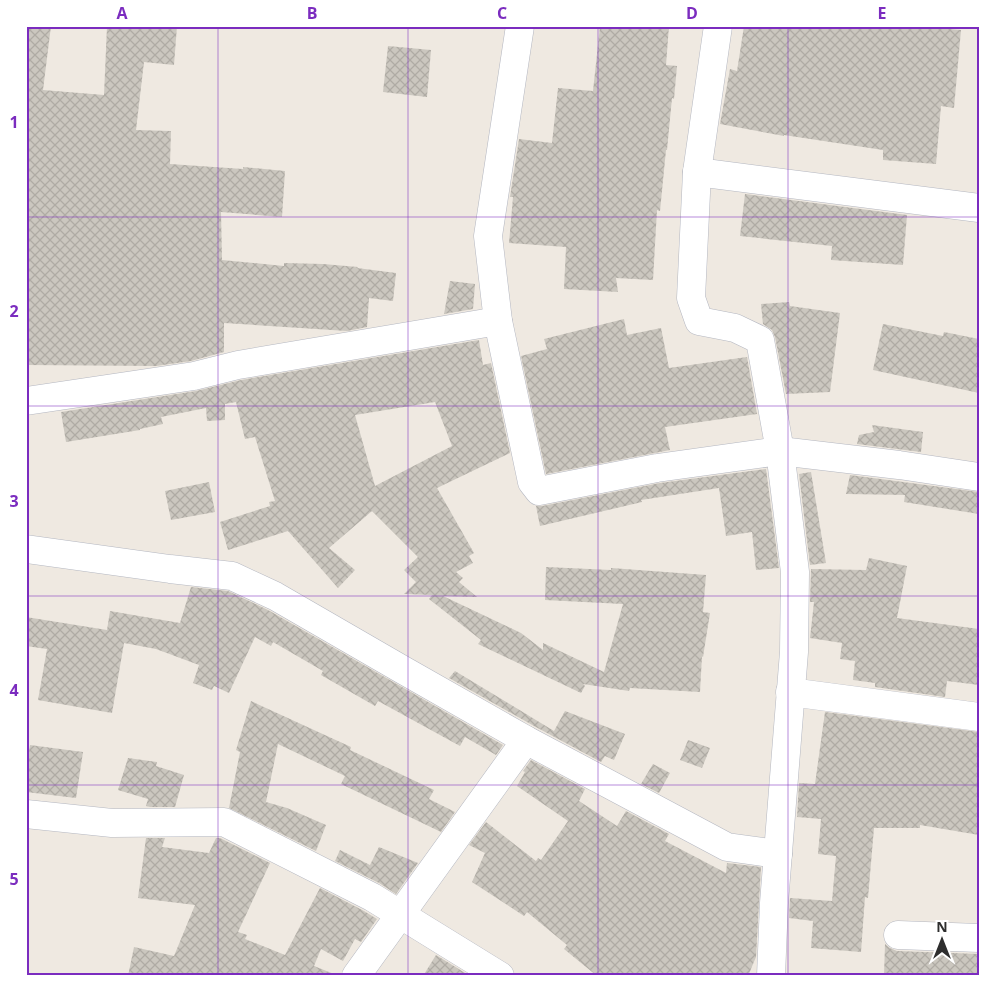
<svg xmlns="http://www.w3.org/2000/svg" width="1005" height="1002" viewBox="0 0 1005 1002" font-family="'Open Sans',sans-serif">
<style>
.building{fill:url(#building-cross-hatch);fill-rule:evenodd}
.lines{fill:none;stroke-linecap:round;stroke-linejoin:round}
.minor-casing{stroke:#b4b7c1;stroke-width:29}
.minor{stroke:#fff;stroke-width:28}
.grid{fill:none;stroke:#7b2cbf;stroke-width:1;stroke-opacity:0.55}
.neatline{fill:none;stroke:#7b2cbf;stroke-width:2}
.grid-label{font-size:16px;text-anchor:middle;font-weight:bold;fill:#7b2cbf}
</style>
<defs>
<pattern id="building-cross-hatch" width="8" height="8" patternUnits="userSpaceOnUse" patternTransform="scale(1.25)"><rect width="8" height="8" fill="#cbc7bf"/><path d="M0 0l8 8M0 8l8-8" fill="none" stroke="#afaba4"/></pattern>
</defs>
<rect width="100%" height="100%" fill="#efe9e1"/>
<!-- building -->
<g class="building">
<path d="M26,26H51L43,90L104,95L107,26H177L174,65L144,62L136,130L171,131L170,164L243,169V167L285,171L282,217L221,212L222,260L284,266V263L323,264L358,267L357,268L396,273L393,301L369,298L367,327L347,331L224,323V352L191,361L156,366L26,365Z"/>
<path d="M600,26H669L666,65L677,66L674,99L672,98L667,150H666L660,211L657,210L653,280L616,278L618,292L564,289L566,247L509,243L513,197H510L519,139L552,143L558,88L593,91Z"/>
<path d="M744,26H915L961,30L954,108L941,106L936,164L883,160V150L784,135V136L720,124L730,69L737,71Z"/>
<path d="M388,46L431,50L427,97L383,92Z"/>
<path d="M745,194L907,215L903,265L831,260L832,246L740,236Z"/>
<path d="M450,281L475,284L473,309L444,314Z"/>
<path d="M789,302L790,306L840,313L830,392L786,394L775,337L772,330L763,324L761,304Z"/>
<path d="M624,319L627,335L661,328L669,368L747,357L757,414L665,427L670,450L546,474L521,356L547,349L544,339Z"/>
<path d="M883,324L943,336L944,332L979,339V393L873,370Z"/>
<path d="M479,340L483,365L491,363L510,453L437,488L474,553L469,556L473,563L456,572L463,578L459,582L477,597L443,596L521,633L543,650V643L604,672L623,604L545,600L546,567L611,570V568L706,575L703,612L710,613L703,657L702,656L700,692L630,688L629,691L583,684L585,686L581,693L478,644L481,640L429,599L432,595L404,594L416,582L404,570L418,557L372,511L329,548L355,570L338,588L288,531L228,550L220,522L270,506L269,502L275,501L255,437L245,439L236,402L225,404V420L207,421L206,408L161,417L163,424L140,429V430L66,442L61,412L196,391L241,380ZM435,402L452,446L375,486L355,415Z"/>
<path d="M872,425L923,432L921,452L857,444L859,435L874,432Z"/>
<path d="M766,469L779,568L756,570L752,532L726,536L719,488L641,500L642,502L540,526L536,506H542L660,483Z"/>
<path d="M811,472L826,563L810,565L799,474Z"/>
<path d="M850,475L979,492V514L904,502L905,495L846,494Z"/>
<path d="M209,482L215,512L171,520L165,491Z"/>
<path d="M869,558L907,566L897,618L979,629V685L947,681L945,697L875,687V683L853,680L855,661L840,659L842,643L810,638L814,602H810L811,569L866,570Z"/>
<path d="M191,587L228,591L268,610L503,745L496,755L465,737L460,746L378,701L375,706L321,675L323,671L273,642L271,646L255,637L229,693L214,686L212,690L193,683L199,665L156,649L124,643L112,713L38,700L47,649L26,646V617L107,630L110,611L180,623Z"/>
<path d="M455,671L554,731L565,711L625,734L614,760L605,756L601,762L534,726L449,678Z"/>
<path d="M251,701L351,747L350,750L434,790L429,799L455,812L441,832L341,784L345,776L278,744L266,802L287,808L326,825L316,851L229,808L240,752L236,750Z"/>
<path d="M825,712L979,732V835L920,825V828H874L868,898L865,897L861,952L811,948L813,921L789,918L790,898L832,901L836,856L818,854L821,819L797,817L799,783L815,784Z"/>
<path d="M688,740L710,748L702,768L680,760Z"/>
<path d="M30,745L83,752L76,798L26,792V771Z"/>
<path d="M128,758L157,762L156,766L184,775L175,807H150L146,806L148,799L118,790Z"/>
<path d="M531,760L585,789L579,801L617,826L626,811L669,834L665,841L726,873L727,863L761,867L756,957L748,976H597L564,949L567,945L527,912L524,916L472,882L485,853L469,845L486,822L536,861L538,858L541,860L568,821L517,786L525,772L523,771Z"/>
<path d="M653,764L670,773L659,793L641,784Z"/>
<path d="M146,838H165L162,847L209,853L216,838H220L270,863L238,932L247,935L245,939L285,955L320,888L364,911L377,919L361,942L355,939L343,961L321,949L314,966L334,974V976H128L134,947L174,956L195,905L138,898Z"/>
<path d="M379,847L418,863L396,894L379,883L335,861L340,850L370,865Z"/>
<path d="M885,944L890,948L897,951L979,954V976H884Z"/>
<path d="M436,955L470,976H423Z"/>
</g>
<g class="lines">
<defs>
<g id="minor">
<path d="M520,26L488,236L498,321L532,482L539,491L657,468L780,451L899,465L979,477"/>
<path d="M718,26L697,172L691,298L699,321L735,328L760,340L780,451L795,572L794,652L774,903L771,976"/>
<path d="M697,172L979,208"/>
<path d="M26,401L194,376L238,365L498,321"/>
<path d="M26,549L170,569L232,576L275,596L403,670L526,740L727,847L778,854"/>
<path d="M790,692L979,717"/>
<path d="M26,814L112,823L224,822L372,897L500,976"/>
<path d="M898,935L979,938"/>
<path d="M356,976L526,740"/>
</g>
</defs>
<!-- minor casing -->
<use href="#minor" class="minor-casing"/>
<!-- minor -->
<use href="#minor" class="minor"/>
</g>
<!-- grid -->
<path class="grid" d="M218,26V976M408,26V976M598,26V976M788,26V976M26,217H979M26,406H979M26,596H979M26,785H979"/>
<!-- border -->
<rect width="1005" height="1002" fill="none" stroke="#ffffff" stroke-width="55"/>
<!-- north arrow -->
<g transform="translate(942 940)" stroke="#ffffff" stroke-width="4" paint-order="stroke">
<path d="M0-4L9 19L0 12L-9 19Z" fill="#2e2e2e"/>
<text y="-8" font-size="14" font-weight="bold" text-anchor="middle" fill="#2e2e2e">N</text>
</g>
<rect x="28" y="28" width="950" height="946" class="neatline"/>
<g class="grid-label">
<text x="122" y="19">A</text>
<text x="312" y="19">B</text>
<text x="502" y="19">C</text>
<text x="692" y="19">D</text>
<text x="882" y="19">E</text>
<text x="14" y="128">1</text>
<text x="14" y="317">2</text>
<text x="14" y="507">3</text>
<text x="14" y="696">4</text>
<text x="14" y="885">5</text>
</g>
</svg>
